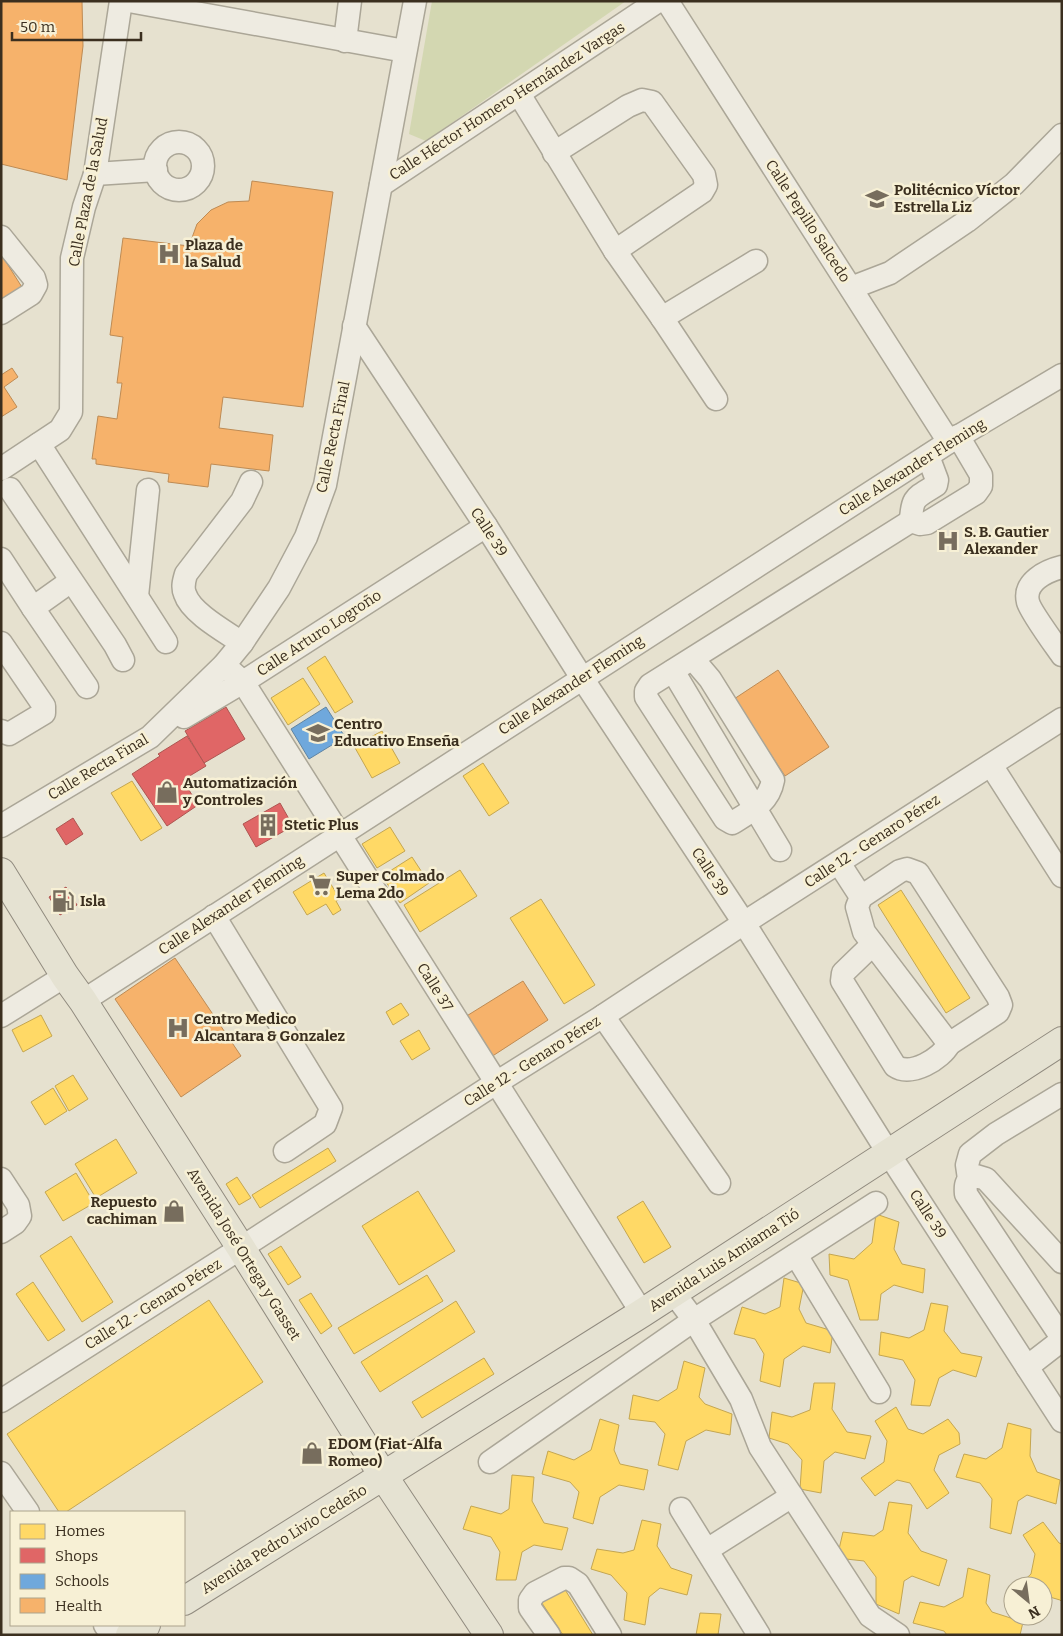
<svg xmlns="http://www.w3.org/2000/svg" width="1063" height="1636" viewBox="0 0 1063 1636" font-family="Bitter,serif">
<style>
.green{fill:#d3d7b1}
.homes{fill:#ffd966;stroke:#c4a651}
.shops{fill:#e06666;stroke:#ae5651}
.schools{fill:#6fa8dc;stroke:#5f84a3}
.health{fill:#f6b26b;stroke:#be8b54}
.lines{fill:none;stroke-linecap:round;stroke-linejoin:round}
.minor-casing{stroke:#aba697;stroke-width:25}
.major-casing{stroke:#918b7f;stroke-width:30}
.minor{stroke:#eeebe1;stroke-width:22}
.major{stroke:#e5e2d2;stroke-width:28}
.labels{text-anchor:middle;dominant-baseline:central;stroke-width:5;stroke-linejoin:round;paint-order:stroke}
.street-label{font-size:15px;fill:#3b2f1f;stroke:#f7f0d5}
.poi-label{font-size:15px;font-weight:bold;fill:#3b2f1f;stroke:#f7f0d5;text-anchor:start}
</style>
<rect width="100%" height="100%" fill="#e6e1cf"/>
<!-- green -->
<path class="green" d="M432,1H626L426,141L409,134Z"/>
<!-- homes -->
<g class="homes">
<path d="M325,656L353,702L335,713L307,668Z"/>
<path d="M303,678L320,704L288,725L271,698Z"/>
<path d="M382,731L400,763L372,778L354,746Z"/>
<path d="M483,763L509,803L489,816L463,776Z"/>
<path d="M132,781L162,828L141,841L111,793Z"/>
<path d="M390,827L405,851L377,868L362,844Z"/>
<path d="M412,857L429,883L400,903L382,876Z"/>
<path d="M460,870L477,896L420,932L404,905Z"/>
<path d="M324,873L340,899L336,901L341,910L333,915L326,904L307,915L293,892Z"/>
<path d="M901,890L970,998L946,1013L878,905Z"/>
<path d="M541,899L595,985L564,1004L510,918Z"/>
<path d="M401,1003L409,1015L393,1025L386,1012Z"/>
<path d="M41,1015L52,1036L23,1052L12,1030Z"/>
<path d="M419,1030L430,1049L412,1060L400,1041Z"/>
<path d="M73,1075L88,1099L69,1111L55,1086Z"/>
<path d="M53,1088L67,1111L45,1125L31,1102Z"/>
<path d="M116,1139L137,1173L96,1198L75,1164Z"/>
<path d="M328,1148L336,1161L260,1208L252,1195Z"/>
<path d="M76,1173L94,1203L63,1221L45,1192Z"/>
<path d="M237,1177L251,1198L239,1205L226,1184Z"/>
<path d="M418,1191L455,1251L399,1285L362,1226Z"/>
<path d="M643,1201L671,1247L644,1263L617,1217Z"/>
<path d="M876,1214L899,1222L894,1249L902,1264L925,1269L923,1293L894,1285L881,1294L878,1320H860L848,1280L830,1275L829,1254L854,1259L872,1243Z"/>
<path d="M71,1236L113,1302L82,1322L40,1256Z"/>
<path d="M281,1246L301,1277L288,1285L268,1254Z"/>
<path d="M427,1275L443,1301L354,1354L338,1328Z"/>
<path d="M784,1278L804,1284L799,1309L806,1323L833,1331L830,1353L803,1346L784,1359L780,1387L760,1381L764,1354L755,1339L734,1334L742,1307L765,1314L780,1307Z"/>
<path d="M33,1282L65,1330L48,1341L16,1294Z"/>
<path d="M311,1293L332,1326L321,1334L299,1300Z"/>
<path d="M209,1300L263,1382L66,1512H59L7,1434Z"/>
<path d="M456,1301L475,1332L380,1392L361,1362Z"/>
<path d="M931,1303L948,1306L944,1331L961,1353L982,1357L976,1377L953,1370L939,1378L930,1406L911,1405L915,1380L903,1360L879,1355L881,1332L909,1338L924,1330Z"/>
<path d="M484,1358L494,1374L422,1418L412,1402Z"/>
<path d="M684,1361L705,1368L699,1397L705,1404L732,1414L730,1435L706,1430L686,1441L678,1470L658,1465L665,1434L655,1422L629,1419L633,1395L658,1401L677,1389Z"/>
<path d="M814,1383H835L832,1409L847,1432L871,1436L865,1459L835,1452L824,1461L821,1493L800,1489L802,1460L788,1444L769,1438L772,1412L792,1417L810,1410Z"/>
<path d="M896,1407L908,1429L923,1434L948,1419L959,1433L960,1444L939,1455L934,1470L949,1493L927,1509L910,1483L897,1480L875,1496L861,1478L884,1462L887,1441L875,1421Z"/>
<path d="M600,1419L619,1425L614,1450L620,1464L648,1470L644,1490L619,1485L600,1497L593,1524L573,1518L579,1492L570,1482L542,1474L548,1451L574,1460L591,1450Z"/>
<path d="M1008,1423L1031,1429L1030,1456L1037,1472L1060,1480L1056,1504L1027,1495L1018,1501L1011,1534L990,1528L992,1499L980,1483L956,1477L964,1454L986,1459L1002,1448Z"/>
<path d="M512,1475L534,1477L532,1501L544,1523L568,1528L562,1550L534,1545L522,1552L516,1580H496L500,1552L491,1537L463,1529L471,1506L501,1514L509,1509Z"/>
<path d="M889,1502L912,1505L908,1533L921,1551L947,1560L939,1586L912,1576L904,1581L899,1614L876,1604V1577L864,1561L837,1558L843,1532L874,1536L883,1530Z"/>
<path d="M642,1520L661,1524L657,1546L671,1568L692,1575L687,1595L660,1588L649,1597L645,1625L624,1620L627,1593L611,1575L591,1569L597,1549L623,1553L634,1550Z"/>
<path d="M1043,1522L1059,1543L1062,1544V1602L1060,1600L1043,1595V1586H1018L1031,1574L1035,1554L1023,1535Z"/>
<path d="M968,1568L990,1575L986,1603L992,1612L1023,1622L1020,1635H947L944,1631L913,1623L920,1602L944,1607L963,1597Z"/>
<path d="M564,1588L593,1635H563L540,1600Z"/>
<path d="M700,1613L721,1614L718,1635H696Z"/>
</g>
<!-- shops -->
<g class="shops">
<path d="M226,707L245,739L204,763L185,731Z"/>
<path d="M187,736L206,766L183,780L198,805L167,826L132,774L160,756L158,754Z"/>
<path d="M280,803L293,826L256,847L243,824Z"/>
<path d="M73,818L83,834L66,845L56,829Z"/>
<path d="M66,887L77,905L60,915L49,897Z"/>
</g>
<!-- schools -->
<path class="schools" d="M326,707L345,737L309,759L291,729Z"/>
<!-- health -->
<g class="health">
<path d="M1,1H82L83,46L67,180L1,164Z"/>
<path d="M252,181L333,192L303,407L223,397L219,428L273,435L269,471L211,464L208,487L168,482L169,474L96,464V459H92L98,416L117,419L122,383H117L123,337L110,335L123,238L189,246L197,224L211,210L228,202L249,201Z"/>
<path d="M1,254L25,292L1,307Z"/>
<path d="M12,368L18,377L4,387L17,407L1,417V375Z"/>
<path d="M778,670L829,747L785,776L734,699Z"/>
<path d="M175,958L241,1056L181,1097L115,999Z"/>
<path d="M523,981L548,1020L491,1057L465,1017Z"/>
</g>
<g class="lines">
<defs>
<g id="minor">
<path d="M129,1L405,51"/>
<path d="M667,1L949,442"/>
<path d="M345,41L350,1"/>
<path d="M519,94L615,251L662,318L716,399"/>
<circle cx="179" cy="166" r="24"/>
<path d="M554,153L628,106L642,100L652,102L704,175L706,185L702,192L615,251"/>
<path d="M95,174L156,170"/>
<path d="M381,185L658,1"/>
<path d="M1,237L34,278L36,285L31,294L1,313"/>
<path d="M851,288L890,273L967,221L1014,184L1062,135"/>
<path d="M662,318L756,261"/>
<path d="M354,326L486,526L582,678L744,923L889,1154L1062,1421"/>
<path d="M39,444L166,642"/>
<path d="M1,469L60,430L71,412L72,258L84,207L95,174L121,1"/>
<path d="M10,489L115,645L123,660"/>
<path d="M911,521C912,496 916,498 936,485L937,480L928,456"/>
<path d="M1,559L33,608L71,581"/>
<path d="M1062,567C1046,571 1023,582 1028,602C1030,611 1055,645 1062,655"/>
<path d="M137,596L148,490"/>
<path d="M33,608L87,687"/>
<path d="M1,643L44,706V713L9,734L1,731"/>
<path d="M242,643C226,632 191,613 185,594C182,587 184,581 186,574L242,501L251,482"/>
<path d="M693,659L710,679L773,780C769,803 750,812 732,823L725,819L646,697V691L650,685L911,521L920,524L927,523L976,493L981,486V475L958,436"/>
<path d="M224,665L243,682L642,1313"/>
<path d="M673,671L780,850"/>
<path d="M184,717L243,682L486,526"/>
<path d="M991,765L1062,876"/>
<path d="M1,826L150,737L224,665L242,643L279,588L306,537L325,485L415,1"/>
<path d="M839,863L861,897L857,907L864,932L949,1044L998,1012L1001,1005L998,997L918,873L907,869L900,871L861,897"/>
<path d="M214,916L331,1108L325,1124L285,1151"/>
<path d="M873,944L843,973L842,981L895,1066C911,1077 941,1059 949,1044"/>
<path d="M83,1001L949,442L1062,375"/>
<path d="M1,1016L65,976"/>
<path d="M603,1016L719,1183"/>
<path d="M1,1179L18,1205L20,1216L15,1223L1,1232"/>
<path d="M969,1179L967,1165L970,1154L996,1134L1062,1094"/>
<path d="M796,1255L879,1392"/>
<path d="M1062,1262L986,1179L976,1176C966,1180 965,1184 966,1194L1062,1338"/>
<path d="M673,1292L694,1320L741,1399L760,1447L870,1616L898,1635"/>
<path d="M1027,1367L1062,1340"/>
<path d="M1,1401L241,1248L496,1083L603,1016L744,923L1062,719"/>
<path d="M490,1462L694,1320L876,1203"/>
<path d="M1,1473L28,1512"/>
<path d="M681,1509L759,1635"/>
<path d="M707,1550L792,1496"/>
<path d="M105,1625L112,1635"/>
<path d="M549,1635L530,1608V1600L535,1593L564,1578H569L578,1584L610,1635"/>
</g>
<g id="major">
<path d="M1,872L65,976L83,1001L241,1248L384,1477L489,1635"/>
<path d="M184,1601L642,1313L1062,1041"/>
<path d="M130,1635L146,1625"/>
</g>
</defs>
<!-- minor casing -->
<use href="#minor" class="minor-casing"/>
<!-- major casing -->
<use href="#major" class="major-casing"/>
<!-- minor -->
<use href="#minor" class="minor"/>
<!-- major -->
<use href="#major" class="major"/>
</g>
<!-- icons -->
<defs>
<symbol id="school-bare" viewBox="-9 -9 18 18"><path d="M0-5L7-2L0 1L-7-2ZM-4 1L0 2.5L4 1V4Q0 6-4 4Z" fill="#776d5d" stroke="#f7f0d5" stroke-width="2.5" paint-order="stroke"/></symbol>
<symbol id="hospital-bare" viewBox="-9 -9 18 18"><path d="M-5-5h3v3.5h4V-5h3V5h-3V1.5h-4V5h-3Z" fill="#776d5d" stroke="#f7f0d5" stroke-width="2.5" paint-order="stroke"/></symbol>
<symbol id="shop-bare" viewBox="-9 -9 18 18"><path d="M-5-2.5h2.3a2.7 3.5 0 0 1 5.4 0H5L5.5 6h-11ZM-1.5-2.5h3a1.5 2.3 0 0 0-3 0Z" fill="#776d5d" stroke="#f7f0d5" stroke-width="2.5" paint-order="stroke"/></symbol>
<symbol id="building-bare" viewBox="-9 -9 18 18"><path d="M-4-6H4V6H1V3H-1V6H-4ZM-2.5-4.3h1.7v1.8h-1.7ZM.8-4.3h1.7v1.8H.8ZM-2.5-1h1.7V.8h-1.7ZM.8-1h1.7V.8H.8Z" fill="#776d5d" stroke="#f7f0d5" stroke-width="2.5" paint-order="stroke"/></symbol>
<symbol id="supermarket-bare" viewBox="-9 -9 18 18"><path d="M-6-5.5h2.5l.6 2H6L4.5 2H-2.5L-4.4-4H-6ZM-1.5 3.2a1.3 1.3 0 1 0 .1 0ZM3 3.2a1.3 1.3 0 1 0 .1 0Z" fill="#776d5d" stroke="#f7f0d5" stroke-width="2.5" paint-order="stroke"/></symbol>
<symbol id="fuel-bare" viewBox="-9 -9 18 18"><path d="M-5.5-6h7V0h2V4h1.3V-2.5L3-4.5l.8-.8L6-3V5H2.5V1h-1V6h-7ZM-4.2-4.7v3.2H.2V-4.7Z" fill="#776d5d" stroke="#f7f0d5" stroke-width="2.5" paint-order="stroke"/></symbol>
</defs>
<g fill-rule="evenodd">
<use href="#school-bare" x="861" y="183" width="32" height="32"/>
<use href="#hospital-bare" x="153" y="238" width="32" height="32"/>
<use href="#hospital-bare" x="932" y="525" width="32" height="32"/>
<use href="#school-bare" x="302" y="717" width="32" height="32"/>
<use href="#shop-bare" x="151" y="776" width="32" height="32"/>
<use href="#building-bare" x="252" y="809" width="32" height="32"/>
<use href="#supermarket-bare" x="304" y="869" width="32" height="32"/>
<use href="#fuel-bare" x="47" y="885" width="32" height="32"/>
<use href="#hospital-bare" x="162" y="1012" width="32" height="32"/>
<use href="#shop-bare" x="158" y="1195" width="32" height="32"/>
<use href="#shop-bare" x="296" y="1437" width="32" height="32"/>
</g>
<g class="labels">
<!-- street labels -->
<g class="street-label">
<text transform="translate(507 101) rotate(-33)">Calle Héctor Homero Hernández Vargas</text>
<text transform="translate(88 192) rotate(-79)">Calle Plaza de la Salud</text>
<text transform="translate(808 221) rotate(57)">Calle Pepillo Salcedo</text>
<text transform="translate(333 437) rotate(-78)">Calle Recta Final</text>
<text transform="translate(912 467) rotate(-32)">Calle Alexander Fleming</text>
<text transform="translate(489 532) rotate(57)">Calle 39</text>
<text transform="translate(319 633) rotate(-33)">Calle Arturo Logroño</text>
<text transform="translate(571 685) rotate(-33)">Calle Alexander Fleming</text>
<text transform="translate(98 767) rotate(-31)">Calle Recta Final</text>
<text transform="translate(872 841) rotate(-33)">Calle 12 - Genaro Pérez</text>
<text transform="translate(710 872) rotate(57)">Calle 39</text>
<text transform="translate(231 905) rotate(-33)">Calle Alexander Fleming</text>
<text transform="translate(435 987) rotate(58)">Calle 37</text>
<text transform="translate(532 1061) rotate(-32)">Calle 12 - Genaro Pérez</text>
<text transform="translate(928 1214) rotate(57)">Calle 39</text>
<text transform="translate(244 1254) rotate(58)">Avenida José Ortega y Gasset</text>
<text transform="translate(724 1260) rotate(-33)">Avenida Luis Amiama Tió</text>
<text transform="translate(153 1304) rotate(-32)">Calle 12 - Genaro Pérez</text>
<text transform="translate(284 1539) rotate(-32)">Avenida Pedro Livio Cedeño</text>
</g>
<!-- poi labels -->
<g class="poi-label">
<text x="894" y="190">Politécnico Víctor<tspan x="894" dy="17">Estrella Liz</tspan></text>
<text x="185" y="245">Plaza de<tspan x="185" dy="17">la Salud</tspan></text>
<text x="964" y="532">S. B. Gautier<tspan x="964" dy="17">Alexander</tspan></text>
<text x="334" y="724">Centro<tspan x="334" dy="17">Educativo Enseña</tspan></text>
<text x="183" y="783">Automatización<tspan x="183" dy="17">y Controles</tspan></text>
<text x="284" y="825">Stetic Plus</text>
<text x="336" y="876">Super Colmado<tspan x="336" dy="17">Lema 2do</tspan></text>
<text x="80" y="901">Isla</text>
<text x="194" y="1019">Centro Medico<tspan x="194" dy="17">Alcantara &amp; Gonzalez</tspan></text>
<text x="157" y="1202" text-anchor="end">Repuesto<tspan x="157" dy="17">cachiman</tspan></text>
<text x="328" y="1444">EDOM (Fiat-Alfa<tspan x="328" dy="17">Romeo)</tspan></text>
</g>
</g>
<!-- border -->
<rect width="1063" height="1636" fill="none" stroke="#3b2f1f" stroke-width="5"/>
<!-- legend -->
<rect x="10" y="1511" width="175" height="115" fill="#f7f0d5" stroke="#aca38c"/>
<rect x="20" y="1524" width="25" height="15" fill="#ffd966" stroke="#aca38c"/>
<text x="55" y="1536" font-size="15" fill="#3b2f1f">Homes</text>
<rect x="20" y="1548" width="25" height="15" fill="#e06666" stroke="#aca38c"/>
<text x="55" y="1561" font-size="15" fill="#3b2f1f">Shops</text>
<rect x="20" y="1574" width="25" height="15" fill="#6fa8dc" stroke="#aca38c"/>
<text x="55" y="1586" font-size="15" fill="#3b2f1f">Schools</text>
<rect x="20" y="1598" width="25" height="15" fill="#f6b26b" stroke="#aca38c"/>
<text x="55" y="1611" font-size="15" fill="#3b2f1f">Health</text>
<!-- north arrow -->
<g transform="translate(1028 1601) rotate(151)"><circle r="24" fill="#f7f0d5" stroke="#aca38c"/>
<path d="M0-4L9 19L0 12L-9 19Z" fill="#776d5d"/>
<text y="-8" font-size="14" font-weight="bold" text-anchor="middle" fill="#3b2f1f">N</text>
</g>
<!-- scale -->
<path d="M12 32v8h129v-8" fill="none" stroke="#3b2f1f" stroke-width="2.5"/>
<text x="20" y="32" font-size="15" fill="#3b2f1f" stroke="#f7f0d5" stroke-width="4" paint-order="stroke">50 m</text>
</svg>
